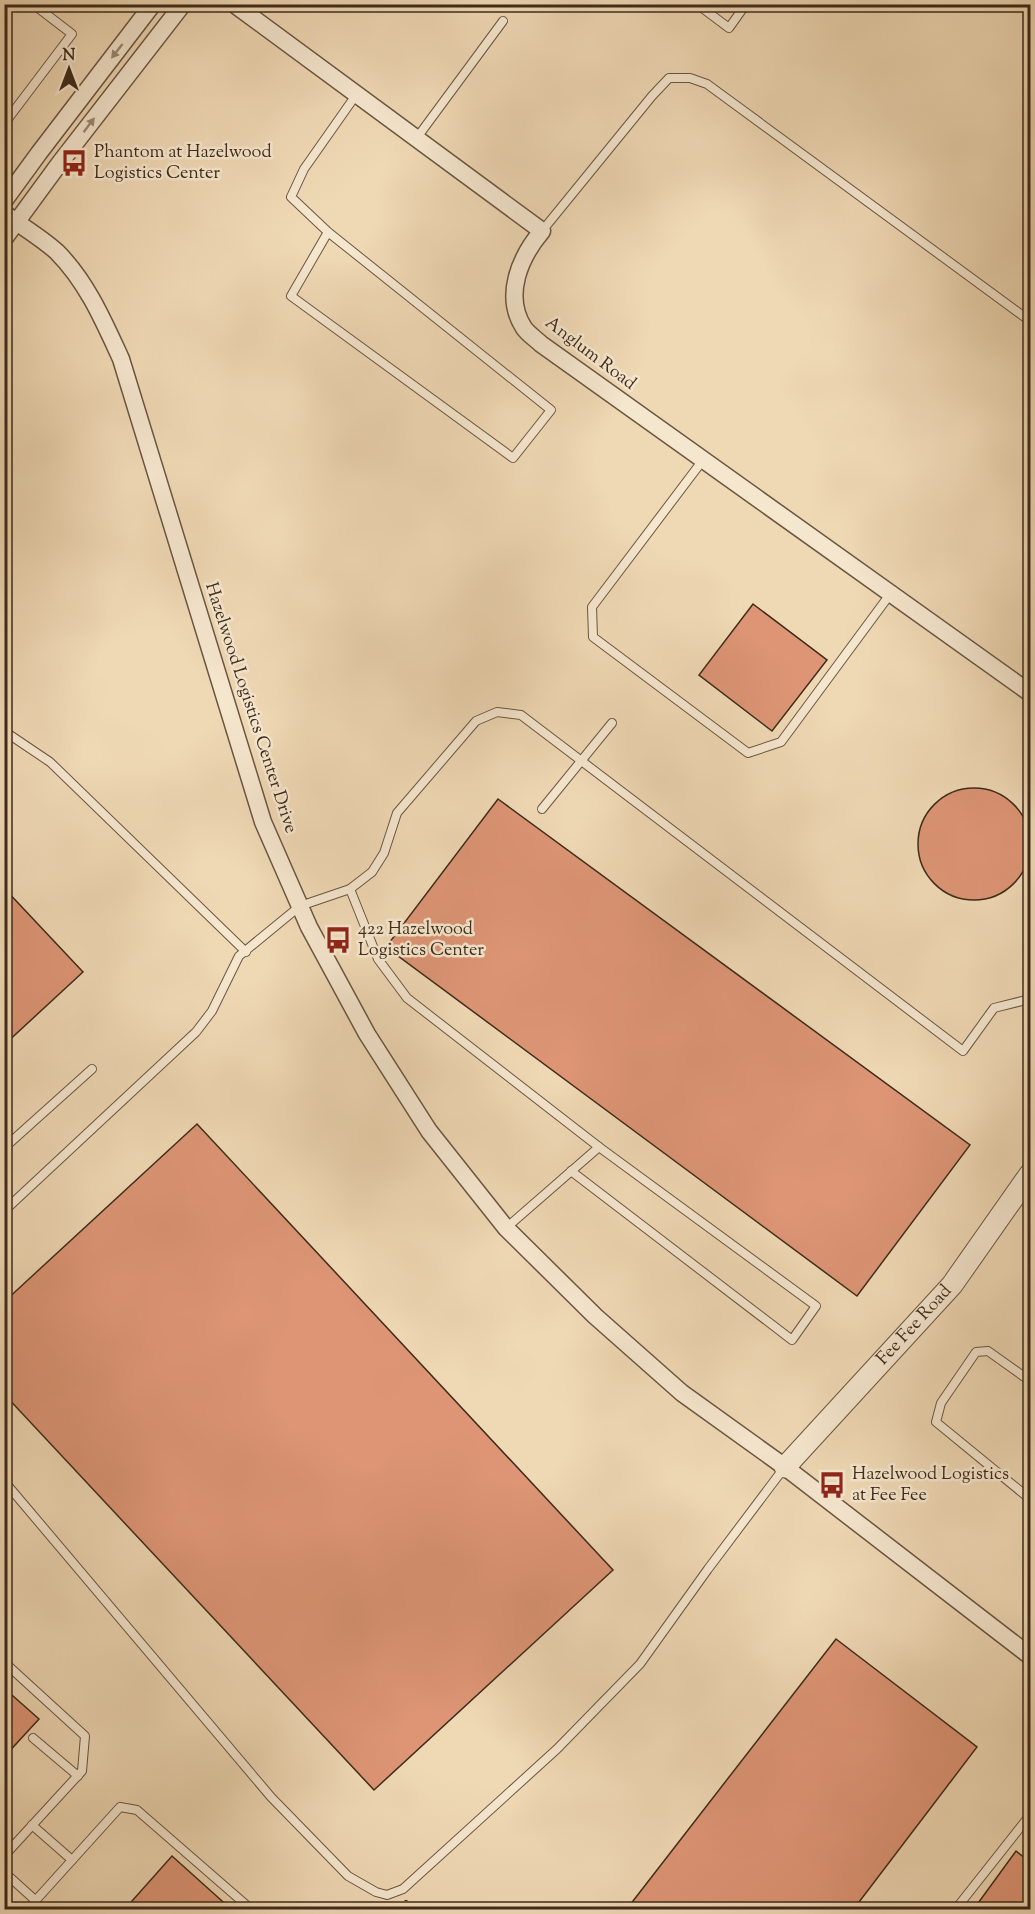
<svg xmlns="http://www.w3.org/2000/svg" width="1035" height="1914" viewBox="0 0 1035 1914" font-family="'Sorts Mill Goudy',serif">
<style>
.building{fill:#dd9575;stroke:#3e2b1a;stroke-width:1.5}
.lines{fill:none;stroke-linecap:round;stroke-linejoin:round}
.service-casing{stroke:#6a5640;stroke-width:10}
.minor-casing{stroke:#6a5640;stroke-width:19}
.tertiary-casing{stroke:#6a5640;stroke-width:23}
.path{stroke:#3e2b1a;stroke-width:3;stroke-dasharray:1.5 3;stroke-linecap:butt}
.service{stroke:#f5e6ce;stroke-width:8}
.minor{stroke:#f5e6ce;stroke-width:16}
.tertiary{stroke:#f5e6ce;stroke-width:21}
.oneway{fill:#9a8874}
.labels{text-anchor:middle;dominant-baseline:central;stroke-width:5;stroke-linejoin:round;paint-order:stroke}
.poi-label{font-size:18px;fill:#3e2b1a;stroke:#f5e6ce;text-anchor:start}
.street-label{font-size:18px;fill:#3e2b1a;stroke:#f5e6ce}
</style>
<rect width="100%" height="100%" fill="#efd8b4"/>
<filter id="stains"><feTurbulence type="fractalNoise" baseFrequency=".00333" numOctaves="4"/><feColorMatrix values="0 0 0 0 .2 0 0 0 0 .09 0 0 0 0 .02 0 0 0 .5 -.17"/></filter>
<radialGradient id="worn" r=".72"><stop offset=".6" stop-color="#630" stop-opacity="0"/><stop offset="1" stop-color="#630" stop-opacity=".3"/></radialGradient>
<!-- building -->
<g class="building">
<path d="M753,604L827,660L772,731L699,675Z"/>
<circle cx="974" cy="844" r="56"/>
<path d="M498,799L970,1145L857,1296L386,947Z"/>
<path d="M4,888L83,972L4,1045Z"/>
<path d="M197,1124L613,1570L374,1790L4,1394V1302Z"/>
<path d="M836,1639L977,1747L853,1910H626Z"/>
<path d="M4,1688L39,1719L4,1757Z"/>
<path d="M1016,1851L1030,1862V1910H973Z"/>
<path d="M172,1856L232,1910H124Z"/>
</g>
<g class="lines">
<defs>
<g id="service">
<path d="M697,4L729,28L746,4"/>
<path d="M4,124L72,34L33,4"/>
<path d="M416,139L503,21"/>
<path d="M542,231L652,96L669,78H690L707,84L1030,321"/>
<path d="M328,232L291,296L513,458L551,410L328,232L291,197L304,169L356,95"/>
<path d="M703,460L592,607L593,637L748,753L781,742L891,593"/>
<path d="M4,731L50,762L246,952"/>
<path d="M542,809L612,723"/>
<path d="M350,889L378,959L407,998L599,1147L506,1228"/>
<path d="M4,1148L92,1069"/>
<path d="M571,1171L792,1340L816,1306L599,1147"/>
<path d="M4,1211L196,1032L212,1011L239,956L300,906L350,889L372,872L384,853L397,813L476,721L497,712L521,715L963,1051L994,1008L1030,999"/>
<path d="M1030,1381L988,1351L976,1352L941,1403L936,1422L1030,1499"/>
<path d="M4,1481L271,1797L348,1876L376,1892L387,1895L403,1889L557,1749L640,1664L708,1569L784,1468"/>
<path d="M4,1662L85,1736L82,1771L4,1856"/>
<path d="M33,1738L78,1776"/>
<path d="M32,1825L72,1860"/>
<path d="M4,1872L35,1900"/>
<path d="M27,1910L120,1807L137,1810L252,1910"/>
<path d="M955,1910L1030,1815"/>
</g>
<g id="minor">
<path d="M234,4L542,231C520,257 503,296 524,328C528,334 536,339 541,344L1030,693"/>
<path d="M4,201L39,153L153,4"/>
<path d="M4,213C21,226 42,238 57,252C87,282 104,322 121,359L263,822L309,927L367,1034L429,1131L506,1228L595,1316L682,1393L785,1467L1030,1656"/>
<path d="M4,239L59,164L183,4"/>
</g>
<g id="tertiary">
<path id="s1" d="M785,1467L952,1285L1030,1174"/>
</g>
</defs>
<!-- service casing -->
<use href="#service" class="service-casing"/>
<!-- minor casing -->
<use href="#minor" class="minor-casing"/>
<!-- tertiary casing -->
<use href="#tertiary" class="tertiary-casing"/>
<!-- path -->
<path class="path" d="M406,1910V1900"/>
<!-- service -->
<use href="#service" class="service"/>
<!-- minor -->
<use href="#minor" class="minor"/>
<!-- tertiary -->
<use href="#tertiary" class="tertiary"/>
</g>
<!-- one-way arrows -->
<defs><path id="oneway-solid" d="M-6-.8H1V-3.2L6.5 0L1 3.2V.8H-6Z" transform="scale(1.5)"/></defs>
<g class="oneway">
<use href="#oneway-solid" transform="translate(117 51) rotate(128)"/>
<use href="#oneway-solid" transform="translate(89 125) rotate(-53)"/>
</g>
<!-- icons -->
<defs>
<symbol id="bus-bare" viewBox="-9 -9 18 18"><path d="M-5-6H5V4H4V6H2V4H-2V6H-4V4H-5ZM-3.5-4V0h7V-4ZM-3.5 1.2v1.5H-2V1.2ZM2 1.2v1.5H3.5V1.2Z" fill="#8f2418" stroke="#f5e6ce" stroke-width="2.5" paint-order="stroke"/></symbol>
</defs>
<g fill-rule="evenodd">
<use href="#bus-bare" x="55" y="144" width="38" height="38"/>
<use href="#bus-bare" x="319" y="921" width="38" height="38"/>
<use href="#bus-bare" x="813" y="1466" width="38" height="38"/>
</g>
<g class="labels">
<!-- poi labels -->
<g class="poi-label">
<text x="94" y="153">Phantom at Hazelwood<tspan x="94" dy="21">Logistics Center</tspan></text>
<text x="358" y="930">422 Hazelwood<tspan x="358" dy="21">Logistics Center</tspan></text>
<text x="852" y="1475">Hazelwood Logistics<tspan x="852" dy="21">at Fee Fee</tspan></text>
</g>
<!-- street labels -->
<g class="street-label">
<text transform="translate(590 354) rotate(37)">Anglum Road</text>
<text transform="translate(250 708) rotate(72)">Hazelwood Logistics Center Drive</text>
<text stroke="none"><textPath href="#s1" startOffset="192">Fee Fee Road</textPath></text>
</g>
</g>
<!-- margin -->
<rect width="1035" height="1914" fill="none" stroke="#efd8b4" stroke-width="24"/>
<rect x="6" y="6" width="1023" height="1902" fill="none" stroke="#3e2b1a" stroke-width="3"/>
<rect x="12" y="12" width="1011" height="1890" fill="none" stroke="#3e2b1a" stroke-width="1.5"/>
<!-- north arrow -->
<g transform="translate(69 69)" stroke="#f5e6ce" stroke-width="4.5" paint-order="stroke">
<path d="M0-4.5L10 22L0 15L-10 22Z" fill="#3e2b1a"/>
<text y="-9" font-size="16" font-weight="bold" text-anchor="middle" fill="#3e2b1a">N</text>
</g>
<rect width="100%" height="100%" filter="url(#stains)"/>
<rect width="100%" height="100%" fill="url(#worn)"/>
</svg>
